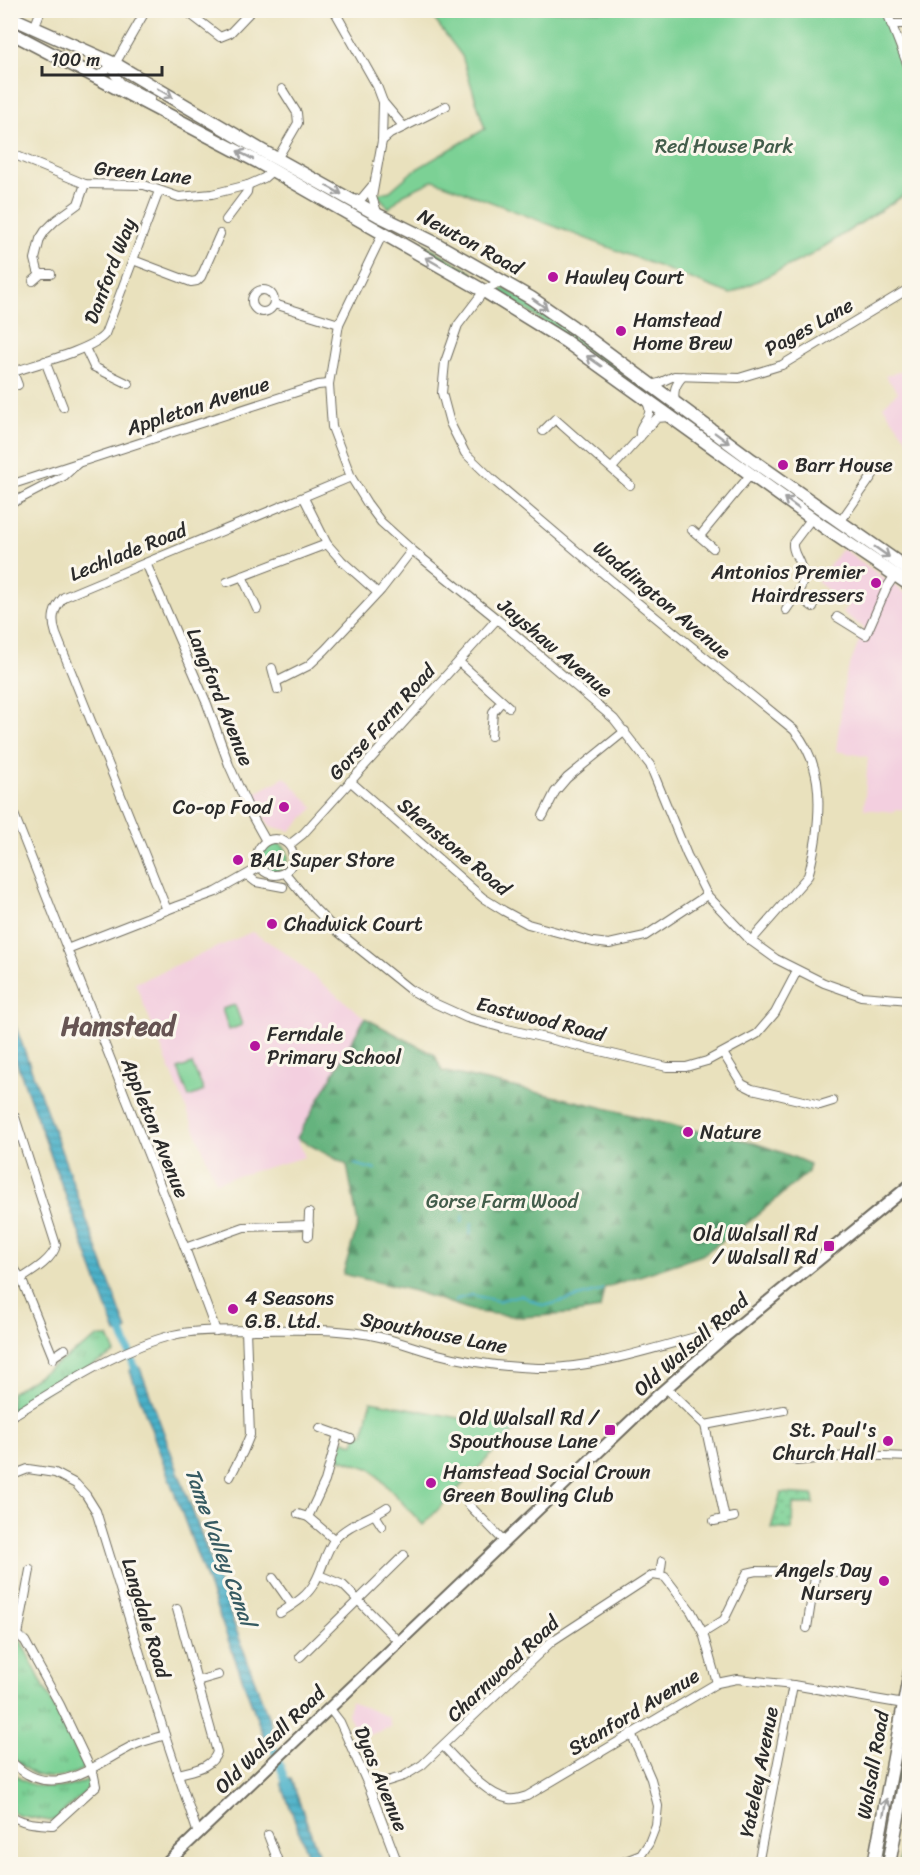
<svg xmlns="http://www.w3.org/2000/svg" width="920" height="1875" viewBox="0 0 920 1875" font-family="Sriracha,sans-serif">
<style>
.built{fill:#f3cfdf}
.grass{fill:url(#grass-tufts);stroke:#547e60;stroke-width:1.5}
.forest{fill:url(#forest-firs);stroke:#486f54;stroke-width:1.5}
.park{fill:#7cd195;stroke:#547e60;stroke-width:1.5}
.garden{fill:url(#garden-dots);stroke:#547e60;stroke-width:1.5}
.water{fill:url(#water-rules);stroke:#3a6e7a;stroke-width:1.5}
.lines{fill:none;stroke-linecap:round;stroke-linejoin:round}
.stream{stroke:#4ab1c9;stroke-width:2}
.canal{stroke:#4ab1c9;stroke-width:8}
.minor-casing{stroke:#6e6b5e;stroke-width:10}
.secondary-casing{stroke:#6e6b5e;stroke-width:14}
.trunk-casing{stroke:#6e6b5e;stroke-width:15}
.minor{stroke:#fff;stroke-width:8}
.secondary{stroke:#fff;stroke-width:10}
.trunk{stroke:#fff;stroke-width:12}
.oneway{stroke:#a0a0a0}
.poi-dot{fill:#b5179e;stroke:#fbf7ec;stroke-width:2}
.labels{text-anchor:middle;dominant-baseline:central;stroke-width:6;stroke-linejoin:round;paint-order:stroke}
.park-label{font-size:20px;fill:#435d4b;stroke:#fbf7ec}
.street-label{font-size:20px;fill:#2b2b2b;stroke:#fbf7ec}
.poi-label{font-size:20px;fill:#2b2b2b;stroke:#fbf7ec;text-anchor:start}
.water-label{font-size:21px;font-style:italic;fill:#365a62;stroke:#fbf7ec}
.district-label{font-size:26px;font-weight:bold;fill:#665453;stroke:#fbf7ec}
</style>
<defs>
<pattern id="grass-tufts" width="24" height="20" patternUnits="userSpaceOnUse" patternTransform="scale(1.5)"><rect width="24" height="20" fill="#7cd195"/><path d="M3 7l-1-3M5 7V3M7 7l1-3M15 17l-1-3M17 17v-4M19 17l1-3" fill="none" stroke="#66aa7a"/></pattern>
<pattern id="forest-firs" width="22" height="20" patternUnits="userSpaceOnUse" patternTransform="scale(1.5)"><rect width="22" height="20" fill="#65b37e"/><path d="M5 1l3.5 6h-7zM16 11l3.5 6h-7z" fill="#539267"/></pattern>
<pattern id="garden-dots" width="8" height="8" patternUnits="userSpaceOnUse" patternTransform="scale(1.5)"><rect width="8" height="8" fill="#7cd195"/><path d="M2 2h.1M6 6h.1" fill="none" stroke="#66aa7a" stroke-width="1.8" stroke-linecap="round"/></pattern>
<pattern id="water-rules" width="6" height="5" patternUnits="userSpaceOnUse" patternTransform="scale(1.5)"><rect width="6" height="5" fill="#4ab1c9"/><path d="M0 2.5h6" fill="none" stroke="#3e90a3"/></pattern>
</defs>
<rect width="100%" height="100%" fill="#fbf7ec"/>
<filter id="ink" filterUnits="userSpaceOnUse"><feTurbulence type="fractalNoise" baseFrequency=".0167" numOctaves="2"/><feDisplacementMap in="SourceGraphic" scale="12" xChannelSelector="R" yChannelSelector="G"/><feConvolveMatrix kernelMatrix="1 2 1 2 8 2 1 2 1" color-interpolation-filters="sRGB"/></filter>
<filter id="wash" filterUnits="userSpaceOnUse"><feTurbulence type="fractalNoise" baseFrequency=".008" numOctaves="4" result="noise"/><feDisplacementMap in="SourceGraphic" scale="24" xChannelSelector="R" yChannelSelector="G"/><feGaussianBlur stdDeviation="1.35" result="paint"/><feColorMatrix in="noise" values="0 0 0 0 0 0 0 0 0 0 0 0 0 0 0 0 0 1.4 0 .05"/><feComposite in="paint" operator="in"/></filter>
<g filter="url(#wash)">
<rect width="100%" height="100%" fill="#e9e1bd"/>
<!-- built -->
<g class="built">
<path d="M909,369H910L909,442L883,406L898,392L885,376Z"/>
<path d="M842,548L909,596V810L895,809V812L864,809L868,757L836,751L845,678L864,628L843,613L848,605L817,582Z"/>
<path d="M285,777L314,808L290,831L270,826L250,796Z"/>
<path d="M252,932L280,949L365,1018L297,1138L305,1157L216,1182L135,983Z"/>
<path d="M350,1701L388,1717L391,1727L358,1739L348,1714Z"/>
</g>
<!-- grass -->
<g class="grass">
<path d="M419,241L473,273L470,278L416,246Z"/>
<path d="M503,288L530,303L851,535L849,537L619,374L500,292Z"/>
<circle cx="274" cy="857" r="14"/>
<path d="M98,1337H108L115,1353L11,1411V1393Z"/>
<path d="M10,1637H15L21,1641L83,1765V1769C70,1777 47,1781 32,1773C24,1769 17,1761 11,1755Z"/>
<path d="M909,1696V1731L885,1864H880Z"/>
<path d="M10,1770C30,1792 65,1792 89,1779L92,1781L93,1785L55,1819L50,1821L17,1815L12,1811Z"/>
</g>
<!-- forest -->
<path class="forest" d="M365,1018L435,1055L442,1071L593,1105L690,1130C731,1133 773,1148 810,1164L808,1172L749,1222L702,1255L604,1288L600,1309L568,1314L522,1317L477,1312L414,1291L343,1274L358,1224L347,1165L297,1138Z"/>
<!-- park -->
<g class="park">
<path d="M428,11H882L909,86V192L811,255L730,294L434,180L404,194L389,208L377,194L390,191L413,171L485,129L462,56Z"/>
<path d="M235,1005L242,1025L229,1030L222,1009Z"/>
<path d="M192,1064L204,1091L189,1097L178,1069Z"/>
<path d="M371,1401L516,1429L423,1525L371,1469L338,1458L343,1440L354,1444L357,1434H364Z"/>
</g>
<!-- garden -->
<g class="garden">
<path d="M781,1493L813,1495L814,1504H793L792,1530L771,1528Z"/>
<path d="M909,1810V1864H899Z"/>
</g>
<!-- water -->
<g class="water">
<path d="M11,1014L127,1330L123,1335L116,1333L11,1047Z"/>
<path d="M134,1365L140,1368L274,1733L271,1742L264,1738L130,1371Z"/>
<path d="M285,1779H291L322,1864H311L281,1783Z"/>
</g>
<g class="lines">
<!-- stream -->
<g class="stream">
<path d="M354,1164L376,1170"/>
<path d="M462,1222L463,1215"/>
<path d="M470,1234L472,1223"/>
<path d="M455,1302L457,1299L472,1295L498,1301L520,1295L544,1306L600,1291L603,1289"/>
</g>
<!-- canal -->
<g class="canal">
<path d="M120,1327L137,1374"/>
<path d="M268,1733L288,1788"/>
</g>
</g>
</g>
<g filter="url(#ink)">
<g class="lines">
<defs>
<g id="minor">
<path d="M185,10L220,37L230,33L252,10"/>
<path d="M334,10L377,86L383,102L404,127"/>
<path d="M886,10L910,71"/>
<path d="M891,24H910"/>
<path d="M34,28L41,10"/>
<path d="M115,64L114,74L121,83L151,99"/>
<path d="M96,77L115,64L146,10"/>
<path d="M382,141L390,134L446,106"/>
<path d="M10,153L85,184L144,185L179,197L212,194L248,185L264,178L273,170"/>
<path d="M277,159L298,123L297,113L282,89"/>
<path d="M353,201L362,198L372,186"/>
<path d="M378,215L372,197L382,141L383,102"/>
<path d="M226,220L247,192L248,185"/>
<path d="M383,233L339,324L329,384L332,427L351,477L367,503L381,522L412,550L497,619L614,719L650,765L687,855L707,895L751,941L776,959L824,983L861,996L910,1000"/>
<path d="M133,260L191,282L197,281L201,277L220,234"/>
<path d="M41,274L38,271L35,259L40,239L45,231L56,220L78,204L85,184"/>
<path d="M33,281L41,274H51"/>
<path d="M503,283H497L484,291L458,325L445,362L442,393L450,423L465,453L492,479L632,598L794,730C821,762 821,799 816,838C814,851 812,863 808,876L751,941"/>
<circle cx="263" cy="301" r="11"/>
<path d="M274,304L339,324"/>
<path d="M85,348L94,367L129,384"/>
<path d="M45,361L63,407"/>
<path d="M13,372L18,385"/>
<path d="M10,373C32,365 93,350 105,334L159,191"/>
<path d="M651,385L659,383L674,376L739,378L782,365L910,288"/>
<path d="M675,403C673,391 675,385 683,376"/>
<path d="M543,431L555,419L630,485"/>
<path d="M640,437C637,421 657,418 646,401"/>
<path d="M612,468L657,418L669,417"/>
<path d="M10,485L318,385L329,384"/>
<path d="M10,504L64,476L78,463"/>
<path d="M840,522L875,472"/>
<path d="M692,530L713,548"/>
<path d="M700,536L751,474"/>
<path d="M327,544L342,561L378,593"/>
<path d="M146,563L207,704L229,765L252,816L266,841"/>
<path d="M242,576L257,609"/>
<path d="M227,582L327,544L304,498"/>
<path d="M796,595L813,607"/>
<path d="M786,610C798,592 809,583 799,562C796,555 792,550 793,543L812,518"/>
<path d="M837,617L866,635L887,587L895,575"/>
<path d="M459,662L509,707"/>
<path d="M272,668L278,690"/>
<path d="M276,682L308,666L325,650L381,590L412,550"/>
<path d="M491,736L493,712L502,701"/>
<path d="M350,781L483,898L504,911L528,924L593,942L609,944L645,936L707,895"/>
<path d="M10,804L185,1248L216,1331"/>
<path d="M543,816L555,792L567,778L625,731"/>
<circle cx="275" cy="857" r="18"/>
<path d="M289,845L303,834L497,619"/>
<path d="M285,873L314,908L337,931L409,989L434,1003L467,1018L503,1028L667,1067H686L707,1061L757,1034L775,1013L797,971"/>
<path d="M247,875L256,882L283,887"/>
<path d="M167,910L56,634C51,619 53,609 64,597L351,477"/>
<path d="M67,949L177,906L216,892L260,867"/>
<path d="M723,1053L742,1084L752,1089L820,1105L833,1101"/>
<path d="M10,1113L15,1117L56,1245C53,1262 24,1276 10,1286"/>
<path d="M308,1236L309,1213"/>
<path d="M185,1248L244,1227L309,1225"/>
<path d="M10,1263L21,1278L53,1357"/>
<path d="M53,1359V1357L65,1349"/>
<path d="M10,1386L11,1385"/>
<path d="M666,1388L705,1425L725,1519"/>
<path d="M10,1417C60,1388 117,1349 173,1335C199,1329 228,1331 255,1330C290,1330 328,1328 364,1334C388,1337 411,1347 434,1353C467,1362 503,1367 538,1368C590,1370 656,1347 707,1334L714,1335L721,1340"/>
<path d="M705,1425L784,1410"/>
<path d="M320,1428L351,1439"/>
<path d="M796,1461L856,1455L910,1457"/>
<path d="M10,1476L28,1469L55,1473L76,1484L86,1495L96,1511L165,1735L198,1834"/>
<path d="M230,1477L243,1452L250,1435L246,1330"/>
<path d="M468,1504L504,1541"/>
<path d="M298,1514L308,1517L335,1540"/>
<path d="M375,1515L382,1526"/>
<path d="M308,1517L325,1481L338,1434"/>
<path d="M714,1521L734,1517"/>
<path d="M319,1575L343,1585L399,1642"/>
<path d="M660,1575L662,1561"/>
<path d="M273,1578L292,1605"/>
<path d="M177,1609L217,1752C212,1768 193,1770 179,1774"/>
<path d="M280,1613C294,1604 307,1597 315,1582C323,1568 325,1552 335,1539C348,1524 371,1518 387,1507"/>
<path d="M807,1628L816,1571"/>
<path d="M10,1633L18,1635L25,1641L60,1705L94,1776L96,1786L53,1825C40,1824 20,1824 10,1814"/>
<path d="M703,1633L724,1620L747,1573L756,1571L847,1572"/>
<path d="M18,1635L30,1570"/>
<path d="M300,1657L404,1555"/>
<path d="M197,1681L218,1675"/>
<path d="M330,1709L340,1722L369,1787L398,1864"/>
<path d="M443,1746C460,1763 485,1795 509,1799C515,1800 521,1798 527,1796L717,1683L737,1679L793,1685L904,1704"/>
<path d="M10,1760C50,1804 91,1767 130,1747C141,1741 154,1739 165,1735"/>
<path d="M369,1787L404,1776L422,1765L552,1641L653,1575L665,1577L691,1611L703,1633L717,1683"/>
<path d="M268,1835L279,1864"/>
<path d="M618,1864L641,1855L649,1843L656,1825L658,1806L651,1779L631,1733"/>
<path d="M758,1864L793,1685"/>
</g>
<path id="secondary" d="M166,1864L656,1397L721,1340L910,1185"/>
<g id="trunk">
<path d="M10,17L115,64L259,149L378,215L433,242L531,298L573,327L752,460L910,571"/>
<path d="M10,32L258,162L484,291L565,341L824,527L910,585"/>
<path d="M874,1864L910,1672"/>
<path d="M889,1864L910,1753"/>
</g>
</defs>
<!-- minor casing -->
<use href="#minor" class="minor-casing"/>
<!-- secondary casing -->
<use href="#secondary" class="secondary-casing"/>
<!-- trunk casing -->
<use href="#trunk" class="trunk-casing"/>
<!-- minor -->
<use href="#minor" class="minor"/>
<!-- secondary -->
<use href="#secondary" class="secondary"/>
<!-- trunk -->
<use href="#trunk" class="trunk"/>
</g>
<!-- one-way arrows -->
<defs><path id="oneway-shaft" d="M-6 0H5M1.5-3L5.5 0L1.5 3" fill="none" stroke-width="1.6" stroke-linecap="round" stroke-linejoin="round" transform="scale(1.5)"/></defs>
<g class="oneway">
<use href="#oneway-shaft" transform="translate(165 93) rotate(30)"/>
<use href="#oneway-shaft" transform="translate(245 155) rotate(-153)"/>
<use href="#oneway-shaft" transform="translate(334 190) rotate(29)"/>
<use href="#oneway-shaft" transform="translate(433 262) rotate(-150)"/>
<use href="#oneway-shaft" transform="translate(540 304) rotate(35)"/>
<use href="#oneway-shaft" transform="translate(594 361) rotate(-145)"/>
<use href="#oneway-shaft" transform="translate(722 438) rotate(37)"/>
<use href="#oneway-shaft" transform="translate(791 503) rotate(-144)"/>
<use href="#oneway-shaft" transform="translate(882 552) rotate(35)"/>
<use href="#oneway-shaft" transform="translate(885 1807) rotate(-79)"/>
</g>
</g>
<!-- markers -->
<g class="poi-dot">
<circle cx="553" cy="277" r="6"/>
<circle cx="621" cy="331" r="6"/>
<circle cx="783" cy="465" r="6"/>
<circle cx="876" cy="583" r="6"/>
<circle cx="284" cy="807" r="6"/>
<circle cx="238" cy="860" r="6"/>
<circle cx="272" cy="924" r="6"/>
<circle cx="255" cy="1046" r="6"/>
<circle cx="688" cy="1132" r="6"/>
<rect x="823" y="1240" width="12" height="12" rx="3"/>
<circle cx="233" cy="1309" r="6"/>
<rect x="604" y="1424" width="12" height="12" rx="3"/>
<circle cx="888" cy="1441" r="6"/>
<circle cx="431" cy="1483" r="6"/>
<circle cx="884" cy="1581" r="6"/>
</g>
<g class="labels">
<!-- park labels -->
<g class="park-label">
<text x="724" y="146">Red House Park</text>
<text x="502" y="1201">Gorse Farm Wood</text>
</g>
<!-- street labels -->
<g class="street-label">
<text transform="translate(143 173) rotate(6)">Green Lane</text>
<text transform="translate(470 242) rotate(29)">Newton Road</text>
<text transform="translate(110 271) rotate(-69)">Danford Way</text>
<text transform="translate(809 327) rotate(-29)">Pages Lane</text>
<text transform="translate(198 406) rotate(-18)">Appleton Avenue</text>
<text transform="translate(128 552) rotate(-22)">Lechlade Road</text>
<text transform="translate(662 600) rotate(40)">Waddington Avenue</text>
<text transform="translate(555 648) rotate(40)">Jayshaw Avenue</text>
<text transform="translate(220 697) rotate(68)">Langford Avenue</text>
<text transform="translate(382 722) rotate(-48)">Gorse Farm Road</text>
<text transform="translate(454 847) rotate(40)">Shenstone Road</text>
<text transform="translate(541 1019) rotate(14)">Eastwood Road</text>
<text transform="translate(155 1128) rotate(68)">Appleton Avenue</text>
<text transform="translate(434 1333) rotate(11)">Spouthouse Lane</text>
<text transform="translate(691 1345) rotate(-41)">Old Walsall Road</text>
<text transform="translate(146 1618) rotate(73)">Langdale Road</text>
<text transform="translate(503 1669) rotate(-43)">Charnwood Road</text>
<text transform="translate(634 1712) rotate(-31)">Stanford Avenue</text>
<text transform="translate(270 1740) rotate(-44)">Old Walsall Road</text>
<text transform="translate(873 1765) rotate(-80)">Walsall Road</text>
<text transform="translate(759 1772) rotate(-79)">Yateley Avenue</text>
<text transform="translate(381 1779) rotate(68)">Dyas Avenue</text>
</g>
<!-- poi labels -->
<g class="poi-label">
<text x="565" y="277">Hawley Court</text>
<text x="633" y="320">Hamstead<tspan x="633" dy="23">Home Brew</tspan></text>
<text x="795" y="465">Barr House</text>
<text x="864" y="572" text-anchor="end">Antonios Premier<tspan x="864" dy="23">Hairdressers</tspan></text>
<text x="272" y="807" text-anchor="end">Co-op Food</text>
<text x="250" y="860">BAL Super Store</text>
<text x="284" y="924">Chadwick Court</text>
<text x="267" y="1034">Ferndale<tspan x="267" dy="23">Primary School</tspan></text>
<text x="700" y="1132">Nature</text>
<text x="817" y="1234" text-anchor="end">Old Walsall Rd<tspan x="817" dy="23">/ Walsall Rd</tspan></text>
<text x="245" y="1298">4 Seasons<tspan x="245" dy="23">G.B. Ltd.</tspan></text>
<text x="598" y="1418" text-anchor="end">Old Walsall Rd /<tspan x="598" dy="23">Spouthouse Lane</tspan></text>
<text x="876" y="1430" text-anchor="end">St. Paul's<tspan x="876" dy="23">Church Hall</tspan></text>
<text x="443" y="1472">Hamstead Social Crown<tspan x="443" dy="23">Green Bowling Club</tspan></text>
<text x="872" y="1570" text-anchor="end">Angels Day<tspan x="872" dy="23">Nursery</tspan></text>
</g>
<!-- water labels -->
<g class="water-label">
<text transform="translate(220 1547) rotate(70)">Tame Valley Canal</text>
</g>
<!-- district labels -->
<g class="district-label">
<text x="118" y="1026">Hamstead</text>
</g>
</g>
<!-- margin -->
<rect width="920" height="1875" fill="none" stroke="#fbf7ec" stroke-width="36"/>
<!-- scale -->
<path d="M42 66v9h120v-9" fill="none" stroke="#2b2b2b" stroke-width="3"/>
<text x="51" y="66" font-size="18" fill="#2b2b2b" stroke="#fbf7ec" stroke-width="4.5" paint-order="stroke">100 m</text>
</svg>
